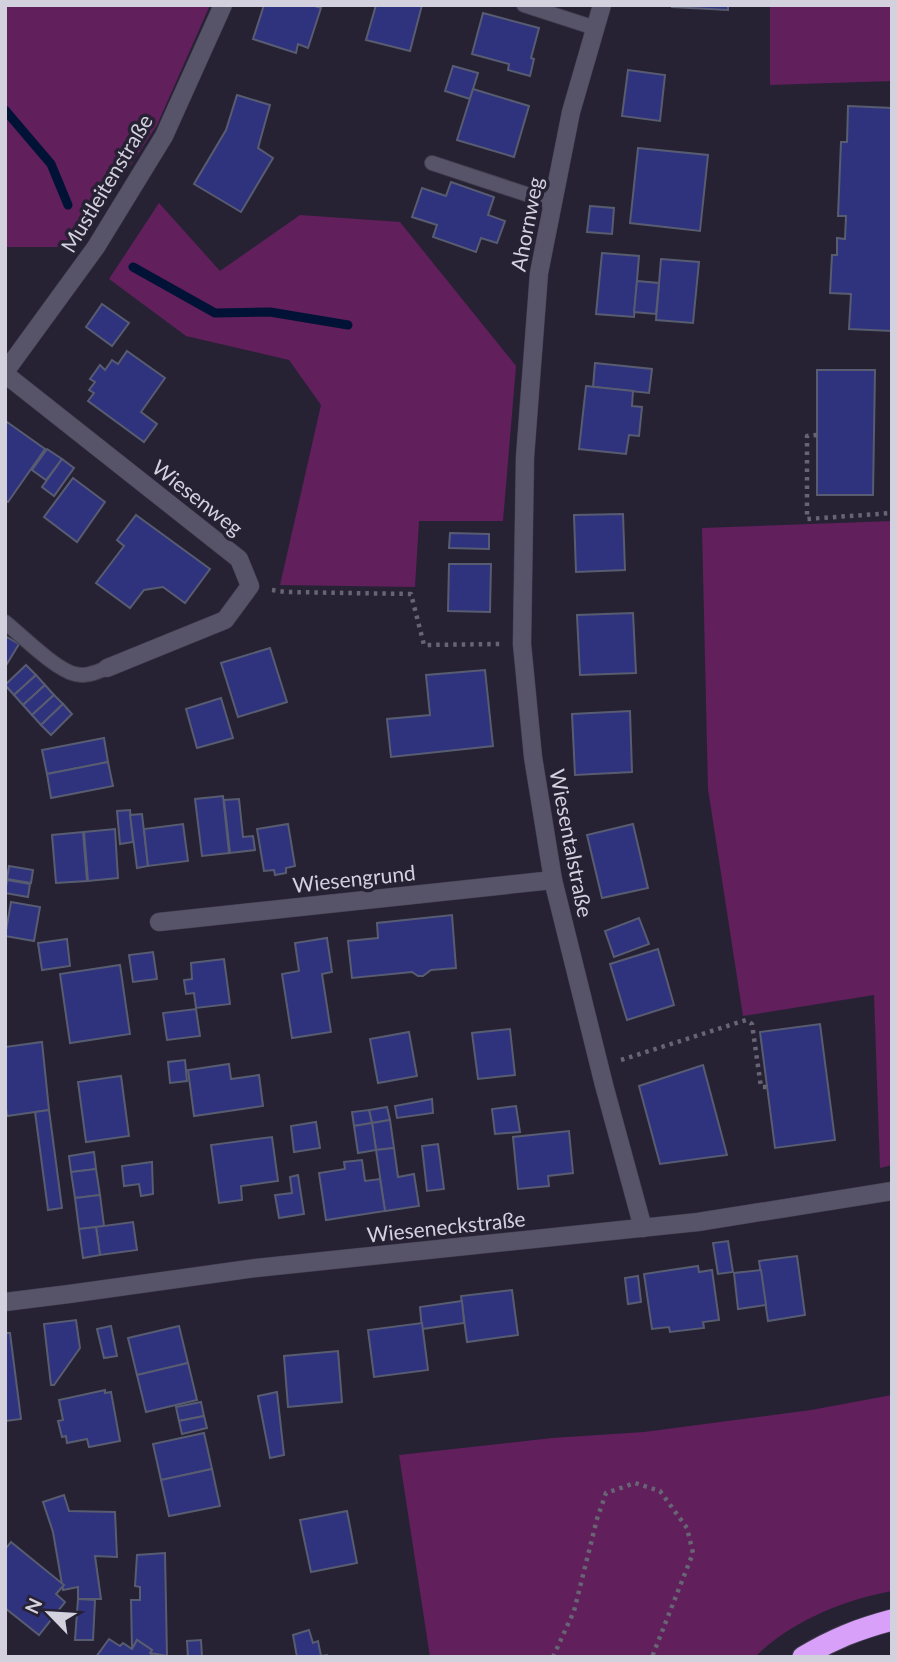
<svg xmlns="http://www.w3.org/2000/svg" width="897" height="1662" viewBox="0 0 897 1662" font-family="Lato,sans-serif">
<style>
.green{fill:#611f5c}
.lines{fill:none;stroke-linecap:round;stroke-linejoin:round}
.stream{stroke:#001235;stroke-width:9}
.building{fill:#2f327d;stroke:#585c71;stroke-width:2}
.lane-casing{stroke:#423e4e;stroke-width:16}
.street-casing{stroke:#423e4e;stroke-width:19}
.highway-casing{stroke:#423e4e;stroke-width:23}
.path{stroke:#676474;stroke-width:4.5;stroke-dasharray:3.5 5;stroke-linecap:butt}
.lane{stroke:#575368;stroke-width:14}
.street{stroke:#575368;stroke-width:18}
.highway{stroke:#d9a0fa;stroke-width:21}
.labels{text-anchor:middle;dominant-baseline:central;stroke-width:7;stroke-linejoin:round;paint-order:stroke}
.street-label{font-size:21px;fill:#d3d1de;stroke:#262234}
</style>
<rect width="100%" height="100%" fill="#262234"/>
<!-- green -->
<g class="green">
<path d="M5,5H210L157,125L77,247H5Z"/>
<path d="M770,5H892V81L770,85Z"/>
<path d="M159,203L220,271L300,215L400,222L516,366L503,521H419L415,587L280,585L321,405L289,360L186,336L109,279Z"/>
<path d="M892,521V1165L880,1168L874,995L743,1016L708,789L702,528Z"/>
<path d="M892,1395V1591C844,1600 791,1621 755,1657H430L399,1455L552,1438L644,1432L811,1410Z"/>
</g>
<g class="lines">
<!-- stream -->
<g class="stream">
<path d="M5,110L51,164L68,205"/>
<path d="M133,267L215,313L270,312L348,325"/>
</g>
</g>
<!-- building -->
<g class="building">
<path d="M264,5H312L321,8L308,48L298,44L296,53L253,39Z"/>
<path d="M376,5H422L410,51L366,40Z"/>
<path d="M672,5H728V10L672,7Z"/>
<path d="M483,13L539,28L531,58L534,59L530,76L508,70L509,64L472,54Z"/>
<path d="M453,66L478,73L470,99L445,91Z"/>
<path d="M628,70L665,75L660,121L622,116Z"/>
<path d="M473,89L529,106L514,157L457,140Z"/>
<path d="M237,95L270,105L258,148L273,158L241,212L194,184L226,130Z"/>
<path d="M848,106L892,108V331L849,329L851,294L830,293L832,255H837V238L845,239L846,216H838L841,142H847Z"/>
<path d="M638,148L708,155L700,231L630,223Z"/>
<path d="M451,182L494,197L488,215L505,221L497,243L481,238L476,252L433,237L437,225L412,217L422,188L446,196Z"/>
<path d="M590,206L614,208L612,234L587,232Z"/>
<path d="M602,253L639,256L634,317L596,314Z"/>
<path d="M661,259L699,262L693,323L656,320Z"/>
<path d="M637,281L659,283L656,314L634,312Z"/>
<path d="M102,304L129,323L112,346L86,327Z"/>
<path d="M127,351L165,378L141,412L157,424L144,442L88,401L94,393L89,390L95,382L90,379L100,365L105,370L112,360L118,364Z"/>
<path d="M595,363L652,369L649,393L593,387Z"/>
<path d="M817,370H875L873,495H817Z"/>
<path d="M586,386L633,391L632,406L642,407L639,436L629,435L626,454L579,449Z"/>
<path d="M7,422L45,449L8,502L5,500V424Z"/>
<path d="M47,449L62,459L46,480L32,470Z"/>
<path d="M62,459L74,468L54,496L42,487Z"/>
<path d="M73,478L105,502L77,542L44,517Z"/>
<path d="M623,514L625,570L576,572L574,515Z"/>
<path d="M136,515L210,569L185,603L163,587L144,590L130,608L96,583L124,546L117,540Z"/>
<path d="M450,533L489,534V549L449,548Z"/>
<path d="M449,564H491L490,612L448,611Z"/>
<path d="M633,613L636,673L580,675L577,615Z"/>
<path d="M5,636L19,644L5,667Z"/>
<path d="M270,648L287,702L238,717L221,663Z"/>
<path d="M26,665L36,675L14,695L5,685Z"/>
<path d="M485,670L493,746L391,757L387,719L430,715L426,675Z"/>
<path d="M36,675L45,685L23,705L14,695Z"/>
<path d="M45,685L54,695L32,715L23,705Z"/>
<path d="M54,695L63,704L41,725L32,715Z"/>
<path d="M221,698L233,738L197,748L186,709Z"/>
<path d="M63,704L72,714L51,735L41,725Z"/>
<path d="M630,711L632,772L575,775L572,714Z"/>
<path d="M104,738L108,762L47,774L42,750Z"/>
<path d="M108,762L113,786L51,798L47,774Z"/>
<path d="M223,796L229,853L202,856L195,799Z"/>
<path d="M239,799L243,837L253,836L255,850L230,853L224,800Z"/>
<path d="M130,810L133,842L120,844L117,811Z"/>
<path d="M142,814L148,866L137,868L130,815Z"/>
<path d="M183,824L188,861L148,866L144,829Z"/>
<path d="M288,824L295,866L286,868V873L275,875L274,870L264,871L257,829Z"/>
<path d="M633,824L648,888L602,898L587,835Z"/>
<path d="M115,829L118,878L88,881L84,832Z"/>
<path d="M83,832L87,881L56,883L52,835Z"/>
<path d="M9,866L33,870L31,883L7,879Z"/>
<path d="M7,880L30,884L28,897L5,893Z"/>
<path d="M11,902L40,907L34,941L5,936Z"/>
<path d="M452,915L456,968L431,970L423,976H418L412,972L352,978L348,941L378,938L377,923Z"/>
<path d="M639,918L649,944L614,957L605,931Z"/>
<path d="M327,938L332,972L322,974L331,1032L292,1038L282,974L299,971L295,943Z"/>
<path d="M67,939L70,966L42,970L38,943Z"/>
<path d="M658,949L674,1005L627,1020L610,964Z"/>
<path d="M153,952L157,979L133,982L129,955Z"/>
<path d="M224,959L230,1004L196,1008L194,993L186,994L184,980L192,979L191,963Z"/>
<path d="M120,965L130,1034L70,1043L60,974Z"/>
<path d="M196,1009L200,1036L167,1040L163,1013Z"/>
<path d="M820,1024L835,1140L775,1148L760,1032Z"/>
<path d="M510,1029L515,1075L478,1079L472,1033Z"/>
<path d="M409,1032L417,1076L378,1083L370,1039Z"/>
<path d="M42,1042L49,1110L7,1116L5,1102V1047Z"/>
<path d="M185,1060L187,1081L170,1083L168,1062Z"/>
<path d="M229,1064L231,1079L259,1075L263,1106L194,1116L188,1070Z"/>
<path d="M703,1065L727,1155L660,1164L639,1086Z"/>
<path d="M121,1076L129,1136L86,1142L78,1082Z"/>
<path d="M432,1099L433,1113L397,1118L395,1106Z"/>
<path d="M516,1106L520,1132L495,1134L492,1109Z"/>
<path d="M387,1107L390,1120L372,1123L369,1110Z"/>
<path d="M49,1110L62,1208L48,1210L35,1112Z"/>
<path d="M369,1110L372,1123L354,1126L352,1112Z"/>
<path d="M390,1120L394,1148L376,1150L372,1123Z"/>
<path d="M316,1122L320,1148L294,1152L291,1126Z"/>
<path d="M372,1123L376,1150L358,1153L354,1126Z"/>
<path d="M569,1131L573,1173L548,1176L549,1186L518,1189L513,1137Z"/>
<path d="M272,1137L278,1181L241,1186L242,1200L219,1203L211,1145Z"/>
<path d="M438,1144L444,1189L427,1191L422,1146Z"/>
<path d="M394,1148L398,1177L414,1174L419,1206L385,1211L376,1150Z"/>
<path d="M94,1152L96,1169L71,1172L69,1156Z"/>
<path d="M362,1160L365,1181L380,1179L385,1211L326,1220L319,1173L345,1169L344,1162Z"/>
<path d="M152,1162L153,1194L141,1196L139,1184L124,1186L122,1166Z"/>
<path d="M96,1169L100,1195L75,1198L71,1172Z"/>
<path d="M298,1175L304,1214L279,1218L275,1195L292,1193L290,1177Z"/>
<path d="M100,1195L104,1226L79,1229L75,1198Z"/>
<path d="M133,1222L137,1250L100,1255L96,1227Z"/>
<path d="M96,1227L100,1255L83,1258L79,1229Z"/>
<path d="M728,1241L733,1272L718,1274L713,1243Z"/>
<path d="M797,1256L805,1315L768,1321L759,1261Z"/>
<path d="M698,1266L699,1272L712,1270L719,1320L703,1322L704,1328L670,1332L669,1327L652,1329L644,1274Z"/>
<path d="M761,1270L766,1305L738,1309L734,1273Z"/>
<path d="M638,1276L641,1302L628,1304L625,1278Z"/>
<path d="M512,1290L518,1335L467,1342L461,1296Z"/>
<path d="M462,1301L464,1323L422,1329L420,1307Z"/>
<path d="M76,1320L80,1348L54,1385H51L44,1324Z"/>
<path d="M422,1323L428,1370L374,1377L368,1330Z"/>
<path d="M111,1326L117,1356L104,1358L97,1329Z"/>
<path d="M179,1326L188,1363L137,1375L128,1338Z"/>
<path d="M5,1333H10L21,1419L5,1421Z"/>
<path d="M338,1351L342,1402L288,1407L284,1356Z"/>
<path d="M188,1363L197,1400L146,1412L137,1375Z"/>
<path d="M105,1390V1393L111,1392L120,1441L89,1447L87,1439L67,1443L66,1436L62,1437L58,1421L63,1420L59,1400Z"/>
<path d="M277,1392L284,1455L270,1458L258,1396Z"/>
<path d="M201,1402L204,1416L179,1421L176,1407Z"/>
<path d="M204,1416L207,1428L182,1434L179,1421Z"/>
<path d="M204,1433L212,1469L161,1480L153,1444Z"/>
<path d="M212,1469L220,1506L169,1516L161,1480Z"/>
<path d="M64,1495L69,1511L115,1512L117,1557L95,1556L101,1599H78V1587L63,1590L53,1532L43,1502Z"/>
<path d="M347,1511L357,1563L311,1572L300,1520Z"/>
<path d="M11,1542L64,1585L56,1594L65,1602L39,1635L5,1608V1546L7,1547Z"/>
<path d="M165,1553L167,1656L150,1653L152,1650L137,1640L132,1649L131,1600H140V1587L135,1586L137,1555Z"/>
<path d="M78,1599L95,1600L93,1640H75Z"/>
<path d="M309,1630L313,1643L318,1641L321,1656L327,1655L328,1657H297L293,1635Z"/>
<path d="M109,1639L120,1646L123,1643L132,1649L137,1640L152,1650L150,1653L155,1657H96Z"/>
<path d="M201,1640L202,1657H188L187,1641Z"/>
</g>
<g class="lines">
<defs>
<g id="lane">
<path d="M524,5L595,28"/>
<path d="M432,163L553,203"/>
<path d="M5,622C21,635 56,670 75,674C87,677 96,672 107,668"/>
</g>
<g id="street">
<path d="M602,5L571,112L539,273L525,457L522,644L533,757L553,880L604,1085L643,1228"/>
<path d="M5,372L96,247L164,136L223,5"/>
<path d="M5,374L239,559L250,586L225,620L107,668"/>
<path d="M159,922L553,880"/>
<path d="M5,1302L69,1294L256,1268L698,1222L892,1191"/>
</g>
<path id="highway" d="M803,1657C833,1639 858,1629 892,1620"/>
</defs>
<!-- lane casing -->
<use href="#lane" class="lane-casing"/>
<!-- street casing -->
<use href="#street" class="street-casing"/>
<!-- highway casing -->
<use href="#highway" class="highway-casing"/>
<!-- path -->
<g class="path">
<path d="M817,435L807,436V519L892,513"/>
<path d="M272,590L286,592L411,594L424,645L500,644"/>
<path d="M621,1060L746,1020L752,1024L761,1087H767"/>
<path d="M553,1657L574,1611L597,1519L606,1493L635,1483L660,1491L687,1528L693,1553L652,1657"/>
</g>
<!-- lane -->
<use href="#lane" class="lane"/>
<!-- street -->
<use href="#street" class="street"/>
<!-- highway -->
<use href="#highway" class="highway"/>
</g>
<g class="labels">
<!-- street labels -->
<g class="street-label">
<text transform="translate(106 183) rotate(-59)">Mustleitenstraße</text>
<text transform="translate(526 224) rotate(-79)">Ahornweg</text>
<text transform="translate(198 497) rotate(38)">Wiesenweg</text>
<text transform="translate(572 843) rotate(79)">Wiesentalstraße</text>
<text transform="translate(354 878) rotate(-6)">Wiesengrund</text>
<text transform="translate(446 1226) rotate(-6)">Wieseneckstraße</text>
</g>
</g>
<!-- border -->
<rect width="897" height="1662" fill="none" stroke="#d3d1de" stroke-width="14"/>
<!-- north arrow -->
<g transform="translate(49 1613) rotate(295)" stroke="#262234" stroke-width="5" paint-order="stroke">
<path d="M0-5L12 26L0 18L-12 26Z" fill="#d3d1de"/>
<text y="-10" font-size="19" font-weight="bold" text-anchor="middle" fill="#d3d1de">N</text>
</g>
</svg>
